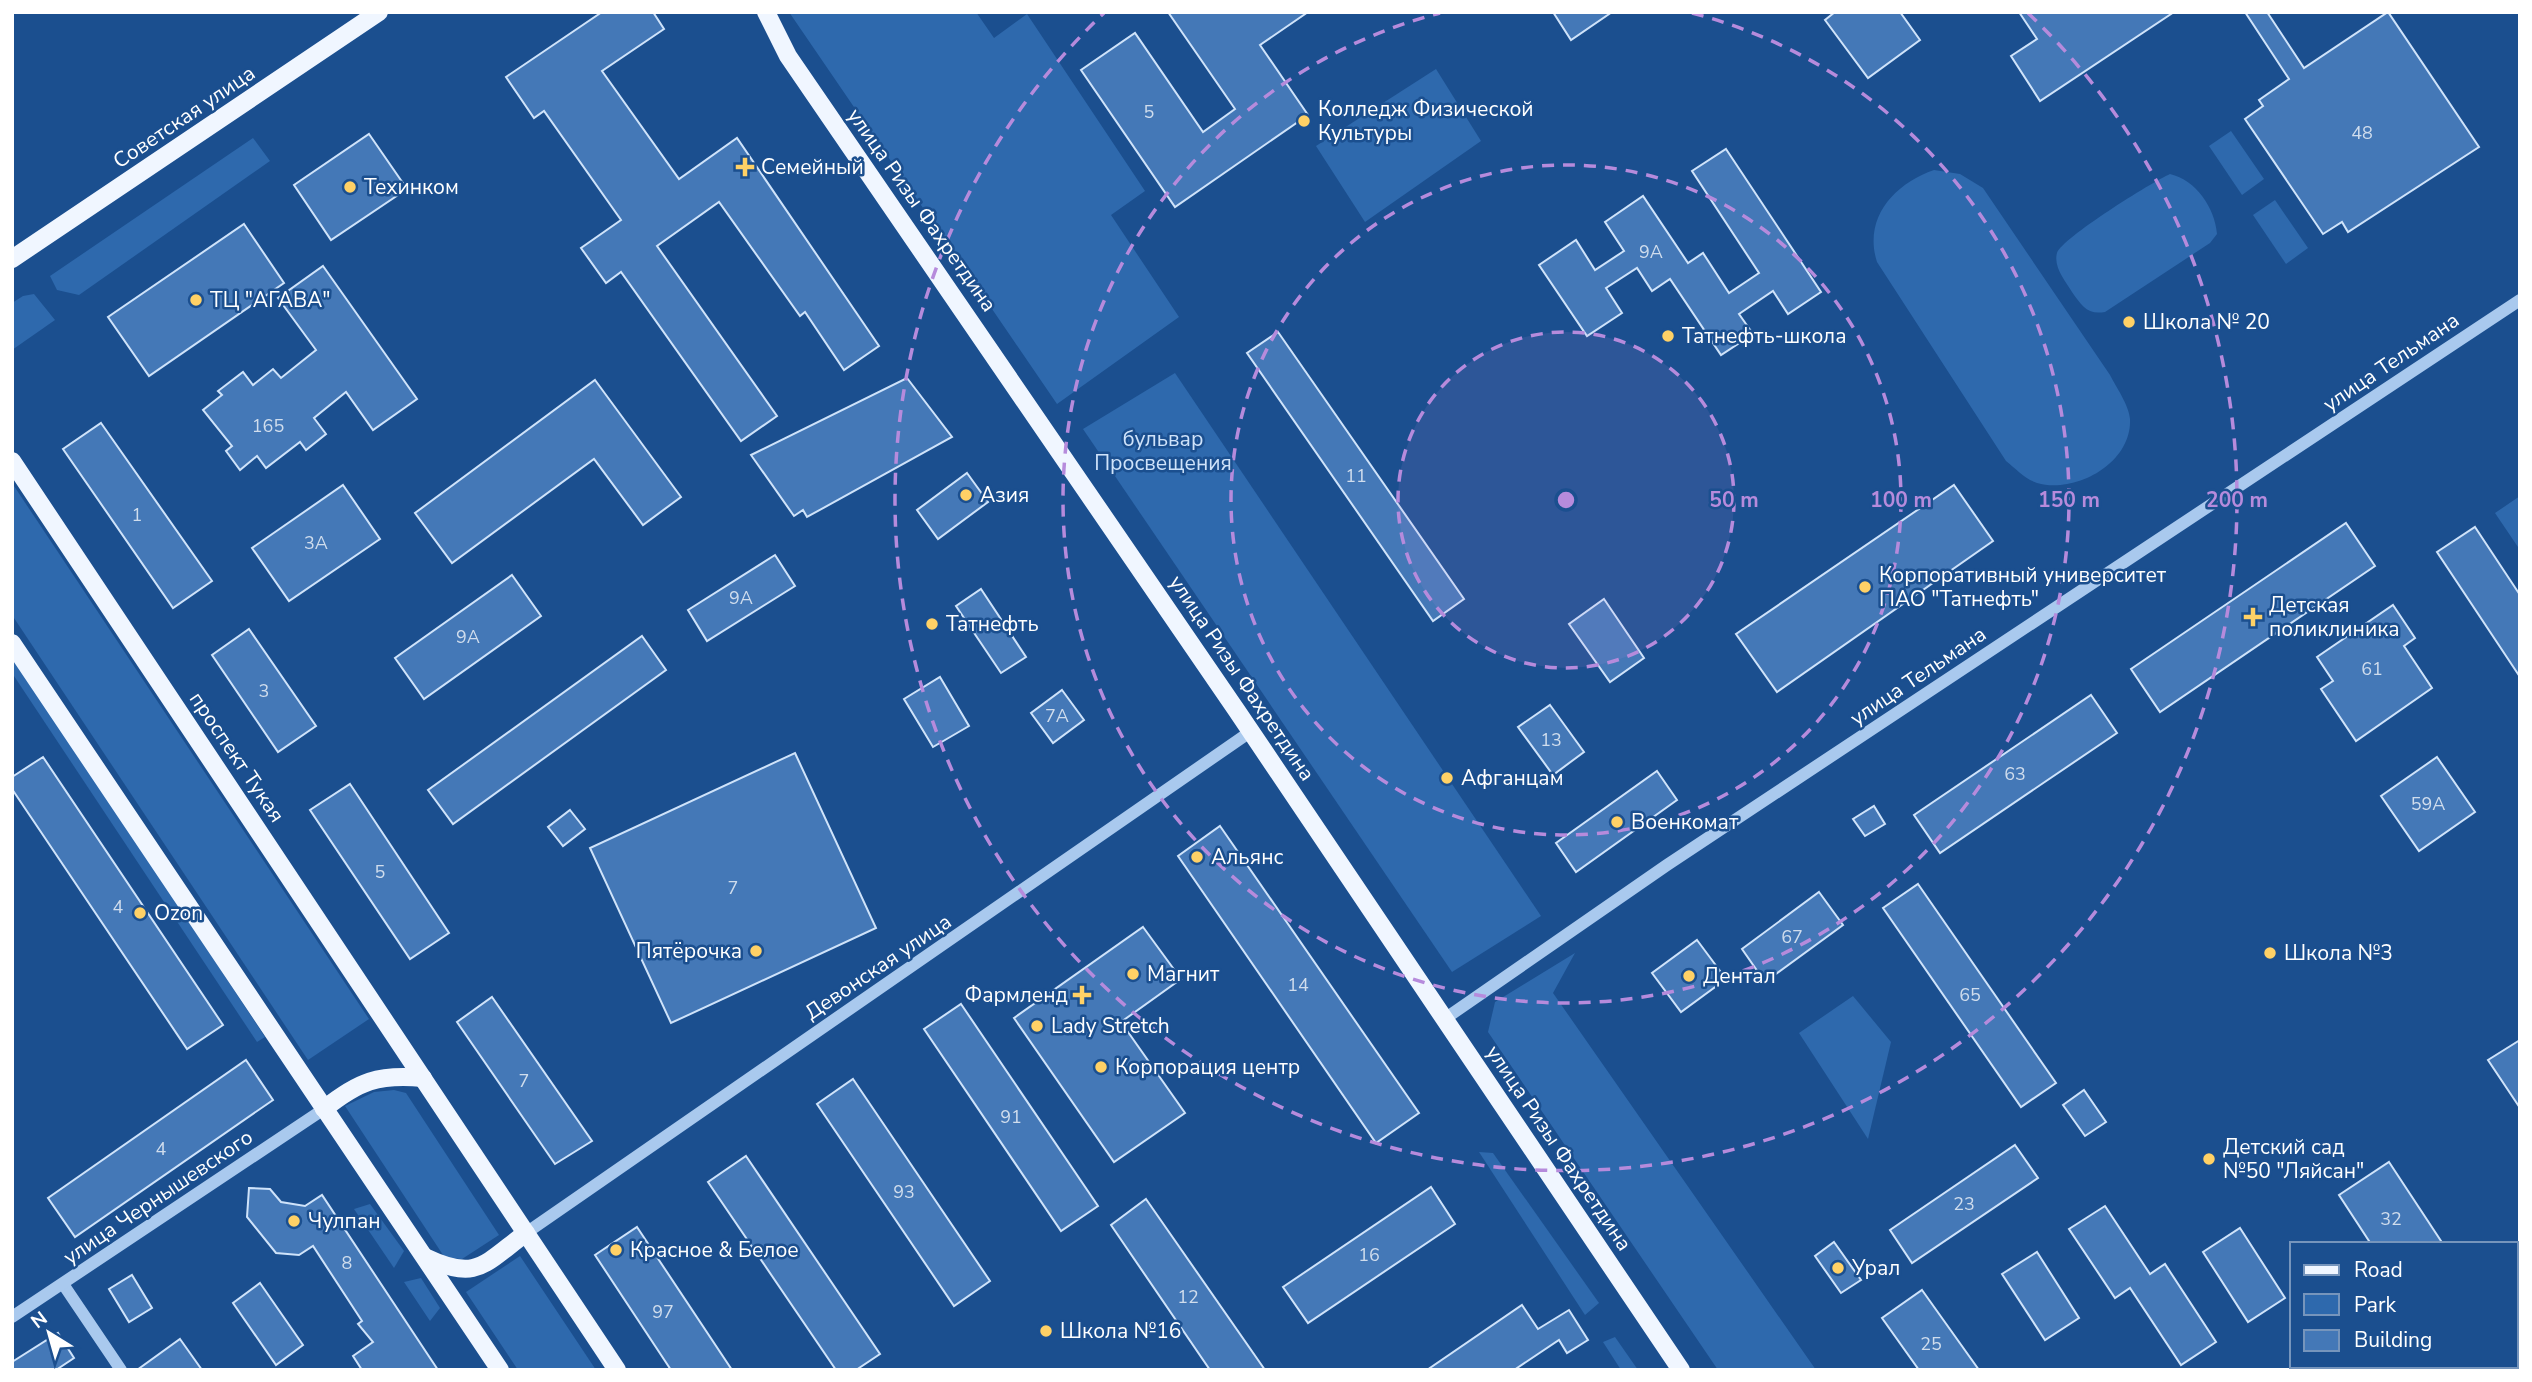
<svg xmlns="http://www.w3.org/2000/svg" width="2532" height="1382" viewBox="0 0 2532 1382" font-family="'Nunito Sans',sans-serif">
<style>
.green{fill:#2e69ad}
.building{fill:#4478b7;stroke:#cfe3fa;stroke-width:2}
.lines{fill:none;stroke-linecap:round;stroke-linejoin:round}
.minor{stroke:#a9c9ee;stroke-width:12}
.major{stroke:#f0f6ff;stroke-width:18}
.ring{fill:none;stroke:#b68bdc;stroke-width:3.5;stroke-dasharray:12 9}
.poi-dot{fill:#ffd166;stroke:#1b4f8f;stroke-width:2.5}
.labels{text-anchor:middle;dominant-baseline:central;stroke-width:5;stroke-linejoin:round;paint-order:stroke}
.number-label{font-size:18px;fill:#d0dded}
.poi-label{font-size:21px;fill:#fff;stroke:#1b4f8f;text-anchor:start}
.street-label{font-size:21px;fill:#fff;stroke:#1b4f8f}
.park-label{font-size:21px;fill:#cfe3fa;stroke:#1b4f8f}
.centre{fill:#b68bdc;stroke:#1b4f8f;stroke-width:3.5}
.ring-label{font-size:21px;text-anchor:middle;font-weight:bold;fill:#b68bdc;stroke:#1b4f8f;stroke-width:5;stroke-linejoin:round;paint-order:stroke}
</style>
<rect width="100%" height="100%" fill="#1b4f8f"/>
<!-- green -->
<g class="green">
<path d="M789,12H976L994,38L1027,14L1145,191L1111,215L1179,317L1057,404Z"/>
<path d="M1436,69L1481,141L1365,222L1316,146Z"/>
<path d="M2231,131L2264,179L2242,195L2209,146Z"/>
<path d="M253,138L270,161L79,295L57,290L50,276Z"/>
<path d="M1934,170L1960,174L1983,188L2110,375C2116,387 2129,405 2130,419C2132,464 2075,494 2037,483C2025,479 2016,469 2006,461L1877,262C1863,218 1894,184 1934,170Z"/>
<path d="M2170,174C2196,180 2215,208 2217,234L2210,243L2105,312C2087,315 2082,306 2072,292C2066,282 2053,267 2057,253C2062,238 2152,182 2170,174Z"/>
<path d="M2275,200L2308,248L2286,264L2253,215Z"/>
<path d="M34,294L55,320L12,350V303L23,296Z"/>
<path d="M1175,373L1541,916L1452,972L1083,429Z"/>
<path d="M12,483L369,1019L308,1060L12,615Z"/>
<path d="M2520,496V550L2495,513Z"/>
<path d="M12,654L265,1037L257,1042L12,673Z"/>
<path d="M1575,953L1553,993L1816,1370H1718L1488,1032L1495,1002Z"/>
<path d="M1853,996L1891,1042L1868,1139L1799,1033Z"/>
<path d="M394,1090L406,1093L499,1235L462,1259L445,1258L345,1106L374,1092Z"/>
<path d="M1479,1152L1493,1153L1599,1303L1585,1315Z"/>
<path d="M370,1204L404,1251L394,1268L354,1209Z"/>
<path d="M520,1256L596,1370H518L466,1292Z"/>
<path d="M421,1278L440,1308L430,1321L404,1282Z"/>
<path d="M1615,1337L1638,1370H1621L1603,1342Z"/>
</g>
<!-- building -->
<g class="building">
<path d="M602,12H653L664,29L602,71L679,179L737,138L879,346L844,370L805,312L800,316L719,202L657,246L777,416L741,441L621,272L606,283L581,248L621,220L544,111L534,118L506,77Z"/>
<path d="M1168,12H1308L1260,45L1308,115L1175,207L1081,70L1135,33L1203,132L1235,109Z"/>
<path d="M1553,12H1612L1571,40Z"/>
<path d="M1835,12H1900L1920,40L1868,78L1825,20Z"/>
<path d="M2019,12H2174L2040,101L2011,56L2037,39Z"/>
<path d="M2245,12H2267L2304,68L2388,12L2479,147L2348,232L2342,222L2323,234L2245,119L2263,106L2259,100L2289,79Z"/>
<path d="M369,134L407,189L331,240L294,185Z"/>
<path d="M1726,149L1821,292L1788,314L1773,291L1739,314L1753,334L1721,355L1670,279L1652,291L1637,268L1606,288L1622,313L1587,336L1539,265L1576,240L1595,270L1624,251L1605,222L1643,196L1688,263L1703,253L1729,293L1759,273L1692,171Z"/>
<path d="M244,224L284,283L149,376L108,317Z"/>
<path d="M323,266L417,399L373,430L346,392L314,418L326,434L306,450L300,442L266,468L257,456L240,470L226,451L232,446L203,410L222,395L218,391L243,372L253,385L273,369L281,378L316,350L278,298Z"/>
<path d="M1278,332L1464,599L1433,621L1247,353Z"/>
<path d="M907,378L952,437L807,517L803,510L794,516L751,455Z"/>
<path d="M595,380L681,497L643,525L594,459L452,563L415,513Z"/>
<path d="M101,423L212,581L173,608L63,449Z"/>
<path d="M967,473L988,502L938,539L917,510Z"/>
<path d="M343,485L380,539L289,601L252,548Z"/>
<path d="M1954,485L1993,541L1777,692L1736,634Z"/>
<path d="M2346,523L2375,566L2160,712L2131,669Z"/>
<path d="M2475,527L2520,595V677L2437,552Z"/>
<path d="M775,555L795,586L707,641L688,610Z"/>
<path d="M512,575L541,616L424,699L395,658Z"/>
<path d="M981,589L1026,657L1001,673L956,606Z"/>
<path d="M1604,599L1644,658L1610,682L1569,624Z"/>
<path d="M2393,605L2415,638L2404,646L2432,688L2356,741L2321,689L2333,681L2317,657Z"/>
<path d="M249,629L316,726L278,752L212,655Z"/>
<path d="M642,636L666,670L453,824L428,790Z"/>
<path d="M940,677L969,726L933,747L904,699Z"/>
<path d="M1062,690L1084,720L1053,743L1031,713Z"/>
<path d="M2091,695L2117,733L1940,853L1914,815Z"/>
<path d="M1550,705L1584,752L1553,775L1518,727Z"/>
<path d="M795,753L876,928L671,1023L590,848Z"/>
<path d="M43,757L223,1025L187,1049L12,789V777Z"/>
<path d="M2437,757L2475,812L2419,851L2381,796Z"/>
<path d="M1657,771L1677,800L1576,872L1556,843Z"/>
<path d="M350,784L449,933L410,959L310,810Z"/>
<path d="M1874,806L1885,824L1865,836L1853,819Z"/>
<path d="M570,810L585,829L563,846L548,827Z"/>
<path d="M1220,826L1419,1113L1376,1143L1178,856Z"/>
<path d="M1918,884L2056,1083L2021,1107L1883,908Z"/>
<path d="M1819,892L1843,925L1765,982L1742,949Z"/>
<path d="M1143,927L1181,979L1121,1022L1185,1113L1114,1162L1014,1018Z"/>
<path d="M1697,940L1726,979L1681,1012L1652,973Z"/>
<path d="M492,997L592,1141L555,1164L457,1022Z"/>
<path d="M961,1004L1098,1206L1061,1231L924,1029Z"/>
<path d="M2520,1040V1108L2488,1060Z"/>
<path d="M246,1060L273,1100L75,1237L48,1198Z"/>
<path d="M853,1079L990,1281L954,1306L817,1104Z"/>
<path d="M2084,1090L2106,1122L2085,1136L2063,1105Z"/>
<path d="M2015,1145L2038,1178L1912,1263L1890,1230Z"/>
<path d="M746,1156L880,1354L856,1370H836L708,1182Z"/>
<path d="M2389,1162L2443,1244H2371L2339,1195Z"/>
<path d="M1431,1187L1455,1224L1308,1323L1283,1287Z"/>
<path d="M249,1188L270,1189L281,1202L305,1206L322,1195L438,1370H362L353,1356L373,1342L358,1324L362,1321L313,1246L299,1255L276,1253L247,1217Z"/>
<path d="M1146,1199L1265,1370H1210L1111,1225Z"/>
<path d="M2105,1206L2150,1274L2165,1264L2216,1342L2181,1365L2130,1288L2115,1298L2069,1229Z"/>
<path d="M637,1227L732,1370H671L595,1255Z"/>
<path d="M2240,1228L2285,1298L2248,1322L2203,1252Z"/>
<path d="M1834,1242L1861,1280L1841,1293L1815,1256Z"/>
<path d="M2037,1252L2079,1318L2045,1340L2002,1274Z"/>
<path d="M132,1275L152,1308L129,1322L109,1289Z"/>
<path d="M260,1283L303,1345L276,1365L233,1303Z"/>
<path d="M1922,1290L1979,1370H1919L1882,1318Z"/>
<path d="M1522,1305L1538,1329L1569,1310L1588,1340L1567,1353L1559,1340L1514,1370H1427Z"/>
<path d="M58,1333L74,1358L56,1370H12V1362Z"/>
<path d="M180,1339L202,1370H137Z"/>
</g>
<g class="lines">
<!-- minor -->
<g class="minor">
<path d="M1446,1018L1667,865L2520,300"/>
<path d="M526,1233L1250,732"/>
<path d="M63,1284L121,1370"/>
<path d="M12,1317L324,1109"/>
</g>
<!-- major -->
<g class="major">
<path d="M766,12L788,56L1237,711L1681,1370"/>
<path d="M12,259L379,12"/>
<path d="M12,461L617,1370"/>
<path d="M12,643L500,1370"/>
<path d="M324,1109C359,1081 378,1074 423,1078"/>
<path d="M425,1257C477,1282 484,1264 526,1233"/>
</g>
</g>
<!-- distance rings -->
<circle cx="1566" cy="500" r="168" fill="#b68bdc" fill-opacity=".12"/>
<g class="ring">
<circle cx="1566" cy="500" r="168"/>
<circle cx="1566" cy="500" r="335"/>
<path d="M1692 13A503 503 0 1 1 1440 13"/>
<path d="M2028 13A671 671 0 1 1 1104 13"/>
</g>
<!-- markers -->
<g class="poi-dot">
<circle cx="1304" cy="121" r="7"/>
<path d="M741.5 156.5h7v7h7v7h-7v7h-7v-7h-7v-7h7z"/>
<circle cx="350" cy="187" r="7"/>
<circle cx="196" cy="300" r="7"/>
<circle cx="2129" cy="322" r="7"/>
<circle cx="1668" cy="336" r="7"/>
<circle cx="966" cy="495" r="7"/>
<circle cx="1865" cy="587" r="7"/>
<path d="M2249.5 606.5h7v7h7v7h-7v7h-7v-7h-7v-7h7z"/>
<circle cx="932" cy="624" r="7"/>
<circle cx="1447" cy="778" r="7"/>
<circle cx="1617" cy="822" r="7"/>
<circle cx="1197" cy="857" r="7"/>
<circle cx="140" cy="913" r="7"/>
<circle cx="756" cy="951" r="7"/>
<circle cx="2270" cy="953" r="7"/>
<circle cx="1133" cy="974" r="7"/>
<circle cx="1689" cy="976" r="7"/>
<path d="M1078.5 984.5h7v7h7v7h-7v7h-7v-7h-7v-7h7z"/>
<circle cx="1037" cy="1026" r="7"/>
<circle cx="1101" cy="1067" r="7"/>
<circle cx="2209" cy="1159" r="7"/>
<circle cx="294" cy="1221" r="7"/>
<circle cx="616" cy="1250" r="7"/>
<circle cx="1838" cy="1268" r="7"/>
<circle cx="1046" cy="1331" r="7"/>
</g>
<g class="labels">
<!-- number labels -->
<g class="number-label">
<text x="1149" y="112">5</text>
<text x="2362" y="133">48</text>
<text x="1651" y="252">9А</text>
<text x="268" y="426">165</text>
<text x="1356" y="476">11</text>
<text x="137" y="515">1</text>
<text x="316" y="543">3А</text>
<text x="741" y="598">9А</text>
<text x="468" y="637">9А</text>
<text x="2372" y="669">61</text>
<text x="264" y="691">3</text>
<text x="1057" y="716">7А</text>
<text x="1551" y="740">13</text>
<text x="2015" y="774">63</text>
<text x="2428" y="804">59А</text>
<text x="380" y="872">5</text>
<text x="733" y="888">7</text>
<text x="118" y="907">4</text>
<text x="1792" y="937">67</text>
<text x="1298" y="985">14</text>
<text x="1970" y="995">65</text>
<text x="524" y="1081">7</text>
<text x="1011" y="1117">91</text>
<text x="161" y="1149">4</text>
<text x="904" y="1192">93</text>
<text x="1964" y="1204">23</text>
<text x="2391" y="1219">32</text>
<text x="1369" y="1255">16</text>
<text x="347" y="1263">8</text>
<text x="1188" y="1297">12</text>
<text x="663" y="1312">97</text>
<text x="1931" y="1344">25</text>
</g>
<!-- poi labels -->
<g class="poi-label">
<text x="1318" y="109">Колледж Физической<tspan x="1318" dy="24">Культуры</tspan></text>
<text x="761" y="167">Семейный</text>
<text x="364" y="187">Техинком</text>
<text x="210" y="300">ТЦ "АГАВА"</text>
<text x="2143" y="322">Школа № 20</text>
<text x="1682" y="336">Татнефть-школа</text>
<text x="980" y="495">Азия</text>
<text x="1879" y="575">Корпоративный университет<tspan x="1879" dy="24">ПАО "Татнефть"</tspan></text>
<text x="2269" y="605">Детская<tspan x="2269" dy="24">поликлиника</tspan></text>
<text x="946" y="624">Татнефть</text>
<text x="1461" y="778">Афганцам</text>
<text x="1631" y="822">Военкомат</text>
<text x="1211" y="857">Альянс</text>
<text x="154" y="913">Ozon</text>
<text x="742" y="951" text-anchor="end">Пятёрочка</text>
<text x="2284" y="953">Школа №3</text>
<text x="1147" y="974">Магнит</text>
<text x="1703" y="976">Дентал</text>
<text x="1068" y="995" text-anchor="end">Фармленд</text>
<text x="1051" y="1026">Lady Stretch</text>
<text x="1115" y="1067">Корпорация центр</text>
<text x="2223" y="1147">Детский сад<tspan x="2223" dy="24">№50 "Ляйсан"</tspan></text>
<text x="308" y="1221">Чулпан</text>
<text x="630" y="1250">Красное &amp; Белое</text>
<text x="1852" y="1268">Урал</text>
<text x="1060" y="1331">Школа №16</text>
</g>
<!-- street labels -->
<g class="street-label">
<text transform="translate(184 117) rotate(-34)">Советская улица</text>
<text transform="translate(922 210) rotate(55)">улица Ризы Фахретдина</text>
<text transform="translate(2391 362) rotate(-34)">улица Тельмана</text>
<text transform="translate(1918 676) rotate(-34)">улица Тельмана</text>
<text transform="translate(1242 678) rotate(56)">улица Ризы Фахретдина</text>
<text transform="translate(237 757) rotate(56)">проспект Тукая</text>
<text transform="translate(878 967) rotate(-34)">Девонская улица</text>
<text transform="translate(1559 1148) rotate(56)">улица Ризы Фахретдина</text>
<text transform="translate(158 1197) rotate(-34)">улица Чернышевского</text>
</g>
<!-- park labels -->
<g class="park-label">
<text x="1163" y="439">бульвар<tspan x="1163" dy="24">Просвещения</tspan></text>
</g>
</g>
<circle cx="1566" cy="500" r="10" class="centre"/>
<g class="ring-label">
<text x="1734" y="507">50 m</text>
<text x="1901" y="507">100 m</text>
<text x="2069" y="507">150 m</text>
<text x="2237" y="507">200 m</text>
</g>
<!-- border -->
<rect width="2532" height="1382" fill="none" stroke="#ffffff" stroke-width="28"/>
<!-- legend -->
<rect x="2290" y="1242" width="228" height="126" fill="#1b4f8f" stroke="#7695bc" stroke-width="2"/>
<rect x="2304" y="1265" width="35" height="10" fill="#f0f6ff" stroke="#7695bc" stroke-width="2"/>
<text x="2354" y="1277" font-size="21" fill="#ffffff">Road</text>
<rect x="2304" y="1294" width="35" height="21" fill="#2e69ad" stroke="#7695bc" stroke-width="2"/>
<text x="2354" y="1312" font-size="21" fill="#ffffff">Park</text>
<rect x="2304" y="1330" width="35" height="21" fill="#4478b7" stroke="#7695bc" stroke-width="2"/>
<text x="2354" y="1347" font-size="21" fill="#ffffff">Building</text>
<!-- north arrow -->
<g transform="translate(49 1333) rotate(323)" stroke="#1b4f8f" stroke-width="5" paint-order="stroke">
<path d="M0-5L12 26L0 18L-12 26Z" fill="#ffffff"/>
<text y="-10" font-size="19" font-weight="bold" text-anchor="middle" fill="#ffffff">N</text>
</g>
</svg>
